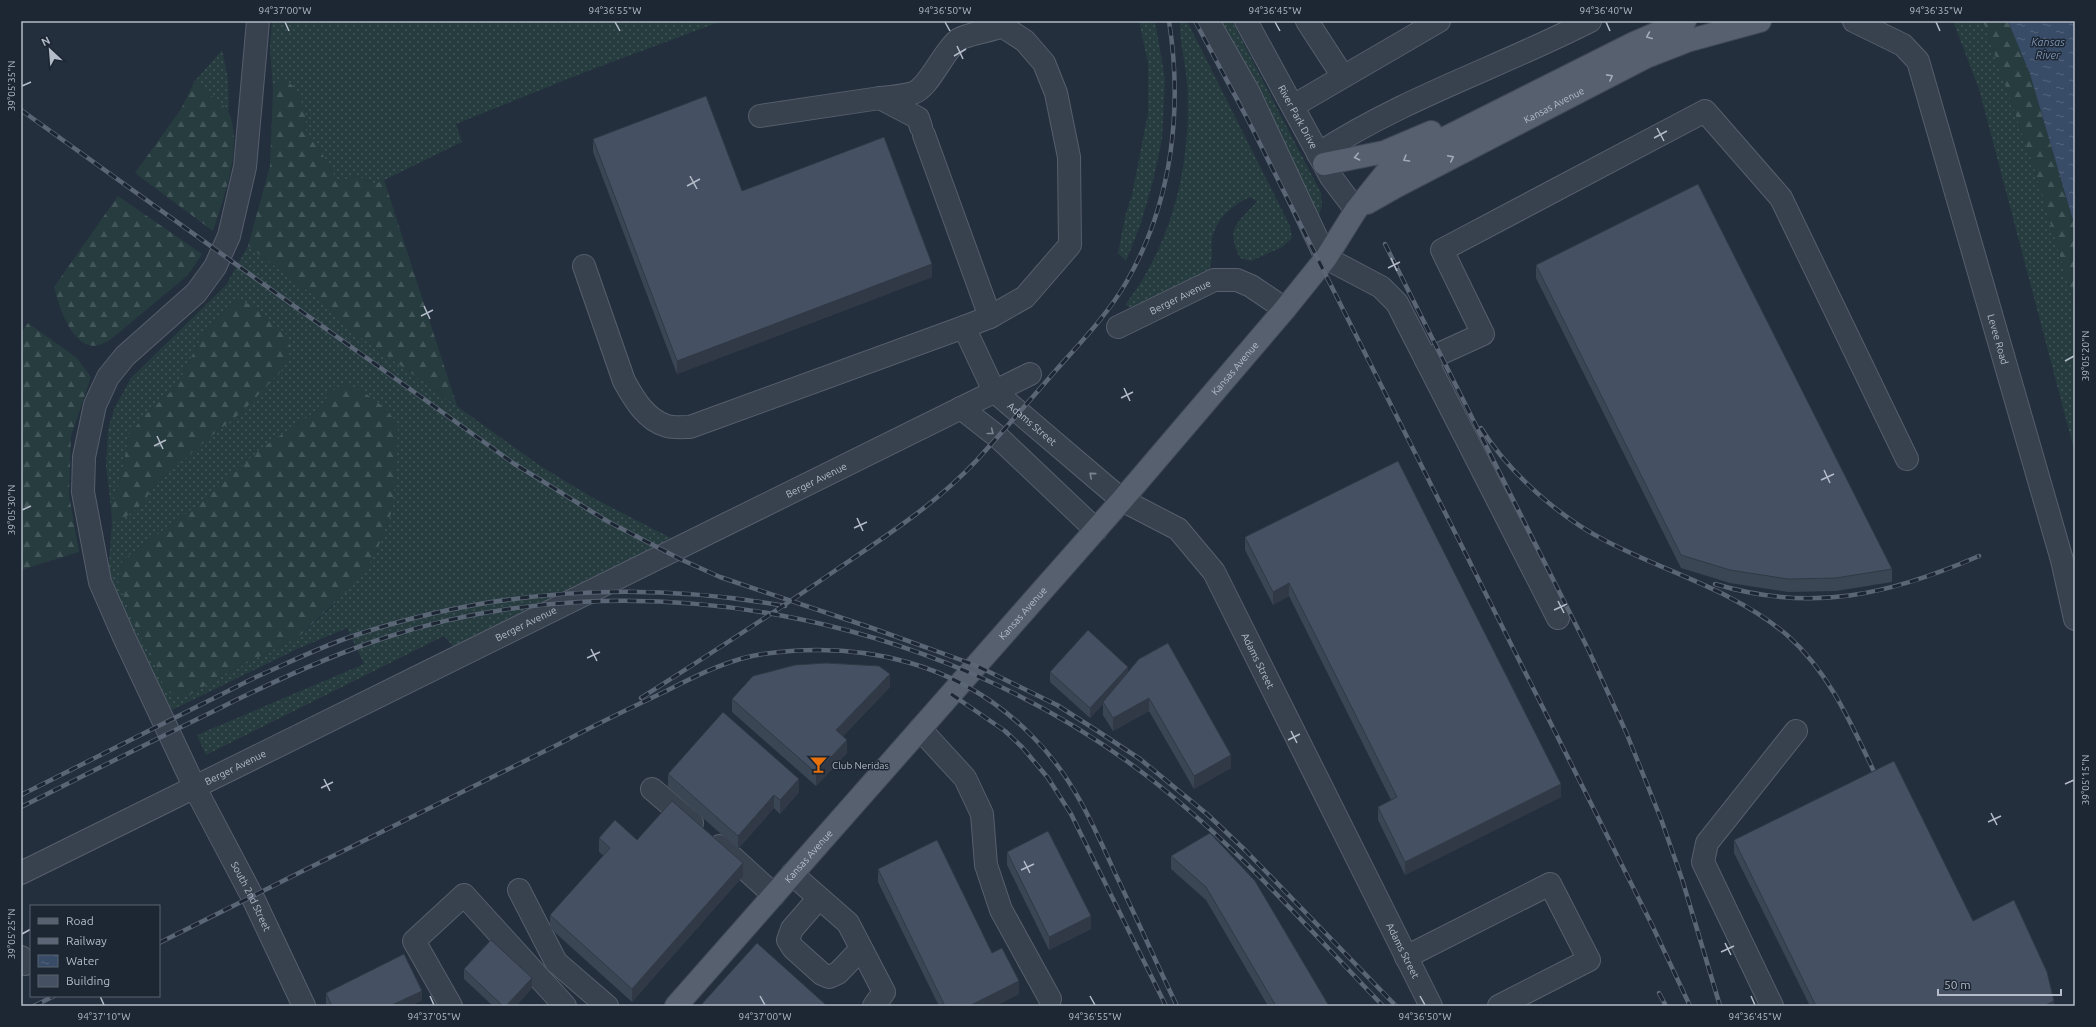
<svg xmlns="http://www.w3.org/2000/svg" width="2096" height="1027" viewBox="0 0 2096 1027" font-family="Ubuntu,sans-serif">
<style>
.grass{fill:url(#grass-dots);fill-rule:evenodd}
.forest{fill:url(#forest-firs)}
.water{fill:url(#water-ripples)}
.lines{fill:none;stroke-linecap:round;stroke-linejoin:round}
.minor-casing{stroke:#565f6c;stroke-width:24}
.major-casing{stroke:#414a57;stroke-width:24}
.minor{stroke:#38414e;stroke-width:22}
.major{stroke:#56606e;stroke-width:22}
.rail-casing{stroke:#5a6575;stroke-width:4.5}
.rail{stroke:#1d2633;stroke-width:3;stroke-dasharray:9;stroke-linecap:butt}
.wall{fill:#3b4654}
.shaded-wall{fill:#303945}
.building{fill:#455162;stroke:#303945}
.oneway{stroke:#a1aab7}
.oneway2{stroke:#7c8592}
.ticks{fill:none;stroke:#b4bcc9;stroke-width:1.5}
.labels{text-anchor:middle;dominant-baseline:central;stroke-width:3;stroke-linejoin:round;paint-order:stroke}
.street-label{font-size:10px;fill:#b4bcc9;stroke:#1d2633}
.poi-label{font-size:10px;fill:#b4bcc9;stroke:#1d2633;text-anchor:start}
.water-label{font-size:11px;font-style:italic;fill:#7c92b1;stroke:#1d2633}
.neatline{fill:none;stroke:#b4bcc9;stroke-width:1.5}
.ticks-label{font-size:10px;text-anchor:middle;fill:#b4bcc9}
</style>
<defs>
<pattern id="grass-dots" width="8" height="8" patternUnits="userSpaceOnUse"><rect width="8" height="8" fill="#263c3f"/><path d="M2 2h.1M6 6h.1" fill="none" stroke="#435659" stroke-width="1.8" stroke-linecap="round"/></pattern>
<pattern id="forest-firs" width="22" height="20" patternUnits="userSpaceOnUse"><rect width="22" height="20" fill="#263c3f"/><path d="M5 1l3.5 6h-7zM16 11l3.5 6h-7z" fill="#435659"/></pattern>
<pattern id="water-ripples" width="26" height="14" patternUnits="userSpaceOnUse"><rect width="26" height="14" fill="#394c67"/><path d="M2 4q2-2 4 0t4 0M15 11q2-2 4 0t4 0" fill="none" stroke="#53647b"/></pattern>
</defs>
<rect width="100%" height="100%" fill="#242f3e"/>
<!-- grass -->
<g class="grass">
<path d="M272,21H722L585,72L456,124L462,142L376,184L356,176L338,182L323,155L306,133L305,108L282,80L273,90L270,47Z"/>
<path d="M1139,21H1155L1165,79L1162,139L1153,181L1141,223L1126,261L1118,253L1125,217L1132,195L1148,113V63Z"/>
<path d="M1180,21H1187L1290,226L1292,238L1282,247L1251,261L1240,258C1225,226 1238,224 1257,201L1250,197C1231,206 1217,218 1212,239C1210,251 1215,254 1209,269L1132,308L1125,305C1173,243 1192,162 1187,84C1186,63 1179,42 1180,21Z"/>
<path d="M1218,21H1232L1321,193L1322,206L1319,214L1308,198Z"/>
<path d="M1953,21H1983L2034,167L2075,307V453L1979,89Z"/>
<path d="M222,50L228,79L229,111L194,82Z"/>
<path d="M248,246L328,306L341,323L539,465L593,498L671,538L453,646L444,636L206,755L197,735L364,664L347,628L297,649L172,710L116,601L108,577L112,522L122,520L142,504L156,484L210,437L242,412L288,336L253,305L235,300L202,336L176,387L147,413L129,435L121,476L111,508L106,466L108,429L115,407L131,378L226,285ZM331,392L365,393L385,408L398,424L392,511L376,553L333,606L297,638L219,677L193,693L166,691L150,650L136,629L118,581L123,560L202,502L296,425L316,412Z"/>
</g>
<!-- forest -->
<g class="forest">
<path d="M1983,21H2008L2030,74L2075,227V307L2034,167Z"/>
<path d="M282,80L292,85L305,108L306,133L323,155L338,182L356,176L375,184L384,180L457,406L341,323L328,306L248,246L270,166L273,90Z"/>
<path d="M194,82C201,89 226,105 229,113C243,146 224,198 213,231L135,173L181,109Z"/>
<path d="M118,196L202,254L188,275L110,340C106,342 100,345 95,346C70,346 59,305 54,287Z"/>
<path d="M235,300L253,305L288,336L291,350L282,370L242,412L210,437L156,484L142,504L122,520L112,522L111,508L121,476L129,435L147,413L176,387L202,336Z"/>
<path d="M28,323L77,358L91,377L71,436L69,495L79,552L21,570V333Z"/>
<path d="M345,382L365,393L385,408L398,424L397,460L392,511L376,553L358,581L297,638L219,677L193,693L179,697L166,691L150,650L136,629L118,581L123,560L202,502L260,449L316,412L331,392Z"/>
</g>
<!-- water -->
<path class="water" d="M2008,21H2075V227L2030,74Z"/>
<g class="lines">
<defs>
<g id="minor">
<path id="s1" d="M258,21L245,167L229,236L215,267L196,293L125,356L108,377L95,405L84,457L83,492L100,582L124,637L195,788L252,896L304,1006"/>
<path d="M1208,21L1249,93L1326,258L1381,287L1397,303L1558,618"/>
<path id="s2" d="M1246,21L1331,177L1356,210"/>
<path d="M1307,21L1342,75"/>
<path id="s3" d="M1854,21L1903,45L1918,61L2062,560L2075,619"/>
<path d="M880,98C891,97 903,96 913,93C929,88 944,50 958,40C966,34 991,31 1002,26L1025,41L1044,63L1056,93L1069,157L1070,245L1025,297L990,317"/>
<path d="M1293,106L1439,21"/>
<path d="M760,116L880,98L918,118L921,127"/>
<path d="M1318,154C1403,98 1500,67 1590,21"/>
<path d="M584,266L624,381C634,399 646,420 667,426C674,428 683,427 690,427L964,327L990,317L924,135"/>
<path id="s4" d="M964,327L994,391L1122,500L1178,529L1214,572L1431,1006"/>
<path id="s5" d="M1118,327L1214,280H1237L1251,286L1285,309"/>
<path d="M1426,360L1483,334L1442,250L1705,111L1781,198L1907,459"/>
<path d="M961,408L998,437L1096,530"/>
<path d="M920,729L965,778L982,814L986,865L1001,910L1050,999"/>
<path d="M652,789L692,823"/>
<path d="M720,846L774,895"/>
<path id="s6" d="M21,873L1030,374"/>
<path d="M792,874L848,923L884,992L874,1006"/>
<path d="M519,890L556,962L607,1006"/>
<path d="M819,898L792,929L788,940L793,948L822,974L829,977L838,973L861,949"/>
<path d="M21,957L25,964"/>
<path d="M1406,957L1550,884L1589,960L1499,1006"/>
<path d="M451,1006L414,941L464,895L565,1006"/>
<path d="M1772,1006L1703,862L1707,843L1796,731"/>
</g>
<g id="major">
<path d="M1324,164L1384,152L1431,132"/>
<path id="s7" d="M1367,203L1397,186L1646,57L1687,41L1760,21"/>
<path id="s8" d="M676,1006L1122,500L1285,309L1326,258L1356,210L1388,170L1435,143L1634,43L1685,21"/>
</g>
</defs>
<!-- minor casing -->
<use href="#minor" class="minor-casing"/>
<!-- major casing -->
<use href="#major" class="major-casing"/>
<!-- minor -->
<use href="#minor" class="minor"/>
<!-- major -->
<use href="#major" class="major"/>
<defs>
<g id="rail">
<path d="M1195,21L1249,122L1652,925L1690,1006"/>
<path d="M21,110L513,463L607,521L680,559L720,577L872,628L975,665L1057,705L1096,730L1140,759L1207,814L1246,851L1396,1006"/>
<path d="M1385,244L1588,649L1626,732L1661,819L1682,879L1720,1006"/>
<path d="M1481,428C1509,473 1560,518 1608,542C1668,573 1734,590 1787,635C1831,674 1853,728 1878,780"/>
<path d="M1715,584C1812,613 1889,595 1979,556"/>
<path d="M951,694L1005,731L1022,747L1048,778L1071,814L1166,1006"/>
<path d="M641,698C707,656 772,614 836,570C886,536 936,504 977,460C1004,430 1031,399 1057,369C1082,341 1108,314 1127,281C1172,202 1183,110 1169,21"/>
<path d="M21,795L256,677C288,663 320,647 353,636C493,589 640,580 785,606"/>
<path d="M21,807C85,775 150,742 214,711C270,683 326,657 384,638C635,556 930,614 1139,770C1230,838 1305,925 1383,1006"/>
<path d="M159,943C292,876 426,810 559,744C593,726 628,709 662,693C694,677 728,659 763,654C864,640 961,663 1033,737C1072,776 1093,824 1115,873C1136,917 1156,962 1177,1006"/>
<path d="M1659,993L1666,1006"/>
<path d="M34,1006L54,996"/>
</g>
</defs>
<!-- rail casing -->
<use href="#rail" class="rail-casing"/>
<!-- rail -->
<use href="#rail" class="rail"/>
</g>
<!-- wall -->
<g class="wall">
<path d="M593,139L742,191L932,277L677,374L593,152Z"/>
<path d="M1536,265L1892,569V582L1836,591L1788,592L1730,583L1681,568L1536,278Z"/>
<path d="M1245,537L1561,797L1405,875L1378,820V807L1391,800L1289,596L1273,605L1245,550Z"/>
<path d="M1050,672H1128L1231,768L1194,789L1149,711L1113,731L1103,715V704L1090,718L1050,682Z"/>
<path d="M890,687L843,736L847,753L816,786L732,712V699Z"/>
<path d="M668,774L799,792L780,814L774,808L738,849L668,787Z"/>
<path d="M599,838L637,840L743,876L632,1002L550,928V915L604,856L599,852Z"/>
<path d="M1734,840L1973,921L2054,1006H1810L1734,853Z"/>
<path d="M1007,852L1091,929L1049,950L1007,865Z"/>
<path d="M1171,856L1255,881L1329,1006H1268L1206,900L1171,869Z"/>
<path d="M878,869L992,953L1019,994L995,1006H939L878,882Z"/>
<path d="M464,969L532,988L516,1006H493L464,979Z"/>
<path d="M326,993L422,1000L411,1006H327L326,1003Z"/>
</g>
<!-- shaded-wall -->
<g class="shaded-wall">
<path d="M932,264V277L677,374V361Z"/>
<path d="M1289,583V596L1273,605V592Z"/>
<path d="M1128,667V677L1103,702V704L1090,718V708Z"/>
<path d="M890,674V687L836,744V730Z"/>
<path d="M1149,698V711L1113,731V718Z"/>
<path d="M847,740V753L816,786V773Z"/>
<path d="M1231,755V768L1194,789V776Z"/>
<path d="M799,779V792L780,814V800Z"/>
<path d="M1561,784V797L1405,875V862Z"/>
<path d="M774,795V808L738,849V836Z"/>
<path d="M743,863V876L632,1002V989Z"/>
<path d="M1091,916V929L1049,950V937Z"/>
<path d="M532,978V988L516,1006H506Z"/>
<path d="M1019,981V994L995,1006H969Z"/>
<path d="M422,991V1000L411,1006H390Z"/>
<path d="M2054,1001V1006H2044Z"/>
</g>
<!-- building -->
<g class="building">
<path d="M706,96L742,191L884,137L932,264L677,361L593,139Z"/>
<path d="M1698,184L1892,569L1836,578L1788,579L1730,570L1681,555L1536,265Z"/>
<path d="M1398,461L1561,784L1405,862L1378,807L1397,797L1289,583L1273,592L1245,537Z"/>
<path d="M1088,630L1128,667L1090,708L1050,672Z"/>
<path d="M1168,643L1231,755L1194,776L1149,698L1113,718L1103,702L1139,659Z"/>
<path d="M826,663L879,666L890,674L836,730L847,740L816,773L732,699L753,676L795,665Z"/>
<path d="M723,712L799,779L780,800L774,795L738,836L668,774Z"/>
<path d="M1894,761L1973,921L2014,900L2047,972L2054,1001L2044,1006H1816L1734,840Z"/>
<path d="M672,801L743,863L632,989L550,915L610,848L599,838L615,820L637,840Z"/>
<path d="M1048,831L1091,916L1049,937L1007,852Z"/>
<path d="M1210,833L1255,881L1329,1006H1276L1206,887L1171,856Z"/>
<path d="M937,840L992,953L1002,948L1019,981L969,1006H945L878,869Z"/>
<path d="M491,940L532,978L506,1006H503L464,969Z"/>
<path d="M757,943L825,1004L824,1006H700Z"/>
<path d="M404,954L422,991L390,1006H332L326,993Z"/>
</g>
<!-- one-way arrows -->
<defs><path id="oneway-chevron" d="M-2-3.5L2.5 0L-2 3.5" fill="none" stroke-width="1.6" stroke-linecap="round" stroke-linejoin="round"/></defs>
<g class="oneway">
<use href="#oneway-chevron" transform="translate(1649 36) rotate(157)"/>
<use href="#oneway-chevron" transform="translate(1610 77) rotate(-28)"/>
<use href="#oneway-chevron" transform="translate(1357 157) rotate(168)"/>
<use href="#oneway-chevron" transform="translate(1451 158) rotate(-27)"/>
<use href="#oneway-chevron" transform="translate(1406 159) rotate(150)"/>
</g>
<g class="oneway2">
<use href="#oneway-chevron" transform="translate(991 432) rotate(38)"/>
<use href="#oneway-chevron" transform="translate(1092 475) rotate(-139)"/>
</g>
<!-- ticks -->
<path class="ticks" d="M285,22L289,31M615,22L620,31M945,22L950,31M1275,22L1280,31M1606,22L1610,31M1936,22L1940,31M957,46L963,59M954,56L966,49M22,86L31,82M1657,128L1664,141M1654,138L1667,131M690,176L697,189M687,186L700,179M1391,258L1397,271M1388,268L1400,262M424,306L430,319M421,316L433,310M2065,361L2074,356M1124,388L1130,401M1121,398L1133,392M157,436L163,449M154,446L166,440M1824,470L1830,483M1821,480L1834,474M22,510L31,506M857,518L863,531M854,528L867,522M1558,601L1564,613M1554,610L1567,604M591,649L597,661M587,658L600,652M1291,731L1297,743M1288,740L1300,734M324,779L330,791M2065,784L2074,780M321,788L333,782M1991,813L1997,825M1988,822L2001,816M1024,861L1030,873M1021,870L1034,864M22,934L31,929M1725,943L1731,955M1721,952L1734,946M100,996L104,1005M430,996L434,1005M760,996L765,1005M1090,996L1095,1005M1420,996L1425,1005M1751,996L1755,1005"/>
<!-- icons -->
<defs>
<symbol id="bar-bare" viewBox="-9 -9 18 18"><path d="M-6-5H6L.8 .8V4.5H3.5V6h-7V4.5H-.8V.8Z" fill="#e8710a" stroke="#1d2633" stroke-width="2.5" paint-order="stroke"/></symbol>
</defs>
<g fill-rule="evenodd">
<use href="#bar-bare" x="806" y="752" width="25" height="25"/>
</g>
<g class="labels">
<!-- street labels -->
<g class="street-label">
<text stroke="none"><textPath href="#s7" startOffset="211">Kansas Avenue</textPath></text>
<text stroke="none"><textPath href="#s2" startOffset="109">River Park Drive</textPath></text>
<text stroke="none"><textPath href="#s5" startOffset="69">Berger Avenue</textPath></text>
<text stroke="none"><textPath href="#s3" startOffset="366">Levee Road</textPath></text>
<text stroke="none"><textPath href="#s8" startOffset="848">Kansas Avenue</textPath></text>
<text stroke="none"><textPath href="#s4" startOffset="121">Adams Street</textPath></text>
<text stroke="none"><textPath href="#s6" startOffset="887">Berger Avenue</textPath></text>
<text stroke="none"><textPath href="#s8" startOffset="524">Kansas Avenue</textPath></text>
<text stroke="none"><textPath href="#s6" startOffset="563">Berger Avenue</textPath></text>
<text stroke="none"><textPath href="#s4" startOffset="457">Adams Street</textPath></text>
<text stroke="none"><textPath href="#s6" startOffset="239">Berger Avenue</textPath></text>
<text stroke="none"><textPath href="#s8" startOffset="200">Kansas Avenue</textPath></text>
<text stroke="none"><textPath href="#s1" startOffset="965">South 2nd Street</textPath></text>
<text stroke="none"><textPath href="#s4" startOffset="781">Adams Street</textPath></text>
</g>
<!-- poi labels -->
<g class="poi-label">
<text x="832" y="765">Club Neridas</text>
</g>
<!-- water labels -->
<g class="water-label">
<text x="2048" y="42">Kansas<tspan x="2048" dy="13">River</tspan></text>
</g>
</g>
<!-- border -->
<rect width="2096" height="1027" fill="none" stroke="#1d2633" stroke-width="44"/>
<!-- legend -->
<rect x="30" y="905" width="130" height="92" fill="#1d2633" stroke="#59626f"/>
<rect x="38" y="918" width="20" height="6" fill="#56606e" stroke="#59626f"/>
<text x="66" y="925" font-size="12" fill="#b4bcc9">Road</text>
<rect x="38" y="938" width="20" height="6" fill="#5a6575" stroke="#59626f"/>
<text x="66" y="945" font-size="12" fill="#b4bcc9">Railway</text>
<rect x="38" y="955" width="20" height="12" fill="url(#water-ripples)" stroke="#59626f"/>
<text x="66" y="965" font-size="12" fill="#b4bcc9">Water</text>
<rect x="38" y="975" width="20" height="12" fill="#455162" stroke="#59626f"/>
<text x="66" y="985" font-size="12" fill="#b4bcc9">Building</text>
<!-- north arrow -->
<g transform="translate(50 50) rotate(334)" stroke="#1d2633" stroke-width="3" paint-order="stroke">
<path d="M0-3L7 15L0 10L-7 15Z" fill="#b4bcc9"/>
<text y="-6" font-size="11" font-weight="bold" text-anchor="middle" fill="#b4bcc9">N</text>
</g>
<!-- scale -->
<path d="M1938 989v6h123v-6" fill="none" stroke="#b4bcc9" stroke-width="2"/>
<text x="1944" y="989" font-size="12" fill="#b4bcc9" stroke="#1d2633" stroke-width="3" paint-order="stroke">50 m</text>
<rect x="22" y="22" width="2052" height="983" class="neatline"/>
<g class="ticks-label">
<text x="285" y="14">94°37'00"W</text>
<text x="615" y="14">94°36'55"W</text>
<text x="945" y="14">94°36'50"W</text>
<text x="1275" y="14">94°36'45"W</text>
<text x="1606" y="14">94°36'40"W</text>
<text x="1936" y="14">94°36'35"W</text>
<text transform="translate(11 86) rotate(-90)" y="4">39°05'35"N</text>
<text transform="translate(2085 356) rotate(-90)" y="4">39°05'20"N</text>
<text transform="translate(11 510) rotate(-90)" y="4">39°05'30"N</text>
<text transform="translate(2085 780) rotate(-90)" y="4">39°05'15"N</text>
<text transform="translate(11 934) rotate(-90)" y="4">39°05'25"N</text>
<text x="104" y="1020">94°37'10"W</text>
<text x="434" y="1020">94°37'05"W</text>
<text x="765" y="1020">94°37'00"W</text>
<text x="1095" y="1020">94°36'55"W</text>
<text x="1425" y="1020">94°36'50"W</text>
<text x="1755" y="1020">94°36'45"W</text>
</g>
</svg>
